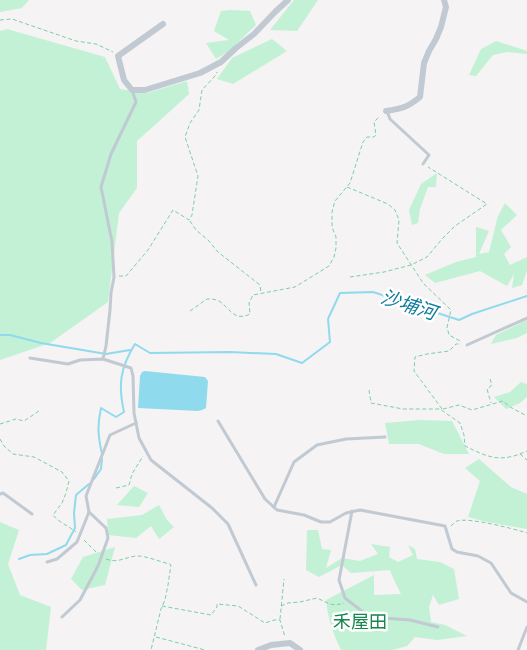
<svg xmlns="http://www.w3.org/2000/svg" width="527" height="650" viewBox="0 0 527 650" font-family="Barlow,'Noto Sans TC',sans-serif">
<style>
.green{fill:#c3f1d5}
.water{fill:#90daee}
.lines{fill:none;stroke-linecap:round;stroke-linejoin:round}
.stream{stroke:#90daee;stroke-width:2}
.path{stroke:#7ad0a6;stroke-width:1;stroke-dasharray:4 2.5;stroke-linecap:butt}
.lane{stroke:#c1cad2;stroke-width:3}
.street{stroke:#c1cad2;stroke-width:6}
.labels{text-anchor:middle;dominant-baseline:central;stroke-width:5;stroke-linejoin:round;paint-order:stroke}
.park-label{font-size:18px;fill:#17864f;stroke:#fff}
.water-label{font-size:19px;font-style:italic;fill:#0c7c9b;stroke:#fff}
</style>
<rect width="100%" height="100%" fill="#f5f3f3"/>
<!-- green -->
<g class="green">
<path d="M0,0H29L22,8L0,12Z"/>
<path d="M294,0H318L297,31L270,30Z"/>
<path d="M229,10L250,11L256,25L229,51L216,59L206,43L229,40L214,31L221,11Z"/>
<path d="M7,29L105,57L120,89L147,93L187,81L189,94L137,141V188L119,213L108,302L50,343L0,360V31Z"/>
<path d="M272,39L287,51L233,84L217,79L232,58Z"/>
<path d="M496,41L527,51V54L507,52L493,55L476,76L469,75L481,49Z"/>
<path d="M437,173L436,187H428L420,209L418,223L412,225L409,210L421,184Z"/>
<path d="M505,203L517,215L501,230L511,247L504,254L510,265L527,257V271L522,285L512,288L514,274L507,286L480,271L435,283L425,275L456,262L476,257V227L489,231L479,254L489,252L498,216Z"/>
<path d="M527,320V333L517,338L491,344L496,335Z"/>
<path d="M521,382L527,384V397L520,403L506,409L494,397L510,392Z"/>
<path d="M420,420L452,421L469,454H444L419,444H389L385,423Z"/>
<path d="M479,459L511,487L527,494V529L487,522L468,517L480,481L465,468Z"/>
<path d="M134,486L148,493L139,507L117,505Z"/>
<path d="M159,505L167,520L174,527L159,539L151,526L136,538L108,535L107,519L142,515Z"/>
<path d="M0,522L19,530L8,564L20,595L51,607L46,650H0Z"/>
<path d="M307,530H318L322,549L331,550L326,568L342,558L360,561L378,554L371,544L390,547L389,557L398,562L413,555L408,545L415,549L417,559L440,562L454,569L459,599L439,605L433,595L429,607L431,622L445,625L467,636L437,640L415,637L407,646L392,650H341C333,634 328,618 326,600L374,575V595L401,594L394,580L390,570L351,573L342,565L319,577L306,570Z"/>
<path d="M115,547L105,585L82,590L71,579L83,557Z"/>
</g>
<!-- water -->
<path class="water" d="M145,371L205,377L208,381L206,408L202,410L198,411L138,408L140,376L142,372Z"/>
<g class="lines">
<!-- stream -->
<g class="stream">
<path d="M0,335H10L41,343L106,354L130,350"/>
<path d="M102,454C98,436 97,426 101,408L116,417L124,412C118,385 120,368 135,344L150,353L230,352L276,354L302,363L330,342L328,319L340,293L373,292L459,320L472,314L527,296"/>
<path d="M94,479L101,469L102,459"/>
<path d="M19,559L30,555L47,554L66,545L75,528L74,513L76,495L89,484"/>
</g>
<!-- path -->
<g class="path">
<path d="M0,20L12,19L76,41L96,44L113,52"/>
<path d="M347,187L388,204L395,210L399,220L397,243L423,283L451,310L447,327L449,335L462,342"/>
<path d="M190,221L196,230L208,240L218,252L260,285L261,293"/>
<path d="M119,276H126L148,250L173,210L189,220L192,215L198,176L185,137L190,123L199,110L202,90L215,76L217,72"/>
<path d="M350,277L384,272L411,265L427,257L442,239L455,226L487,204L428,167"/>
<path d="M190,311L207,299C211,299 215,299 219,301C230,308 234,322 250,314L249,303L253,295L295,287L329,266L334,257L336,248V237L332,227V212L335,201L350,183L363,142L367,137H374L376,135L374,122L380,116"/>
<path d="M490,379L492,385L487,389L491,403"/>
<path d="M369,390L371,403L403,409H440L460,423L464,435L465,446C489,458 501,463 527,451"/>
<path d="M442,409L414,371L415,357L427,354L449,351L456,344H461"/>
<path d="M443,409L459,405L472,410L503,401L510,407L527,416"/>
<path d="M0,424L16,419L24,421L39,411"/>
<path d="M0,439L4,446L13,454L34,457L62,472L69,481L66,493L62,503L53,515C58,522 69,526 76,532"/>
<path d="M520,454L527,460"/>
<path d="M116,488L129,485L132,474L143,456"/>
<path d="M451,526C453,524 455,522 457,521C468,517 515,529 527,533"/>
<path d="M84,540L97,553"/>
<path d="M106,559C119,564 126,556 138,556C147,556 160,562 170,564L171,565L168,585L165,600L161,609L151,650"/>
<path d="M162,606L211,615L217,607V604L238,606L265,623L274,620H280L285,637"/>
<path d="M281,606L288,603L300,602L317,598C328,603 332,607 344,603"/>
<path d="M280,619L284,579"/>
<path d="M156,637L205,650"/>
</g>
<!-- lane -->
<g class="lane">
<path d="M387,111L390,119L429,155L423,164"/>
<path d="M467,345L527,318"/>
<path d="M30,358L68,364L80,360L103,359L131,368L133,376L134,413L139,438L151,460L212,508L228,524L256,585"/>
<path d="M103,359L106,346L110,310L111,293L114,277L112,242L101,187L111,154L136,102L132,90"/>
<path d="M218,421L265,499L277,510L304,515L321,522H330L346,513L360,510L445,526L452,549L457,552L478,556L491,563L511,593L527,602"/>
<path d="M0,494L3,493L32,514"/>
<path d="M274,507L294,462L317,445L346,439L385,437"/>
<path d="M352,511L339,580L345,598L363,612L383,618L410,620L438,627"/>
<path d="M47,562L57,559L77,542L89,512"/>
<path d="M62,617L80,600L98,566L108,538L106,528L89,512L86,496L110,435L136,423"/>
<path d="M518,650L527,627"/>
</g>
<!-- street -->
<g class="street">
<path d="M163,24L118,56L124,80L132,90H145L200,73L221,62L236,48L254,34L275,12L288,0"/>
<path d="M386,111C401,109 408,107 420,97L424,63L429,51L436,39L441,27L446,7L444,0"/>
<path d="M258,650L271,645L290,643L300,650"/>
</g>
</g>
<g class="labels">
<!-- park labels -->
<g class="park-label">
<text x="360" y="621">禾屋田</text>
</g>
<!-- water labels -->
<g class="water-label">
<text transform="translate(409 304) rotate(18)">沙埔河</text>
</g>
</g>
</svg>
